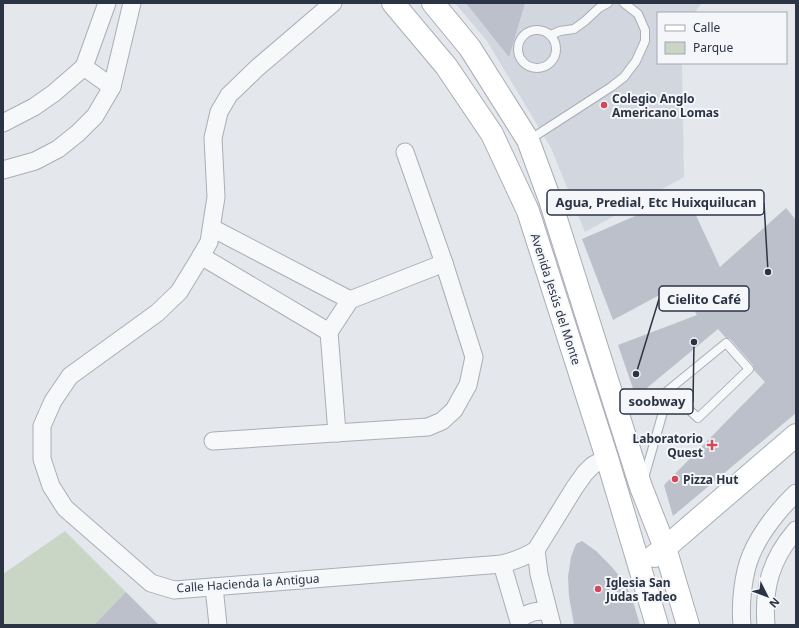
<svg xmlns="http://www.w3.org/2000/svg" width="799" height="628" viewBox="0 0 799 628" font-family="'Noto Sans',sans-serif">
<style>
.built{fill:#d2d6de}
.green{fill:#c9d6c5}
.building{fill:#bbc0ca}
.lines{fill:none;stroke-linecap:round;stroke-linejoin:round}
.lane-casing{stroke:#a9aeb7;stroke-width:10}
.street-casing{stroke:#a9aeb7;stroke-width:19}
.secondary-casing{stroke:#a9aeb7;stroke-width:24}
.lane{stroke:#f7f8fa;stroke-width:8}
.street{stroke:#f7f8fa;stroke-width:17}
.secondary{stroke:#fff;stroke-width:22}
.poi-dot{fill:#d1495b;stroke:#f4f6f9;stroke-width:1.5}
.labels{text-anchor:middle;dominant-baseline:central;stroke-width:4;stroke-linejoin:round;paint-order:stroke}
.poi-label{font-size:12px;font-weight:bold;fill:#2b3445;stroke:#f4f6f9;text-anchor:start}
.street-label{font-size:12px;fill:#2b3445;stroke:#f4f6f9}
.leader{fill:none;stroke:#2b3445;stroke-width:1.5}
.callout-dot{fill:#2b3445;stroke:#f4f6f9;stroke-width:1.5}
.callout{fill:#f4f6f9;stroke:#2b3445;stroke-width:1.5}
.callout-label{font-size:13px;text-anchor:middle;font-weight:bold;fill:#2b3445}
</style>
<rect width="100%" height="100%" fill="#e4e7ec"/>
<!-- built -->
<path class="built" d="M455,3H702L694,13H658V63H682L684,177L585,232L551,148L487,41Z"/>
<!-- green -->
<path class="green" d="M65,531L126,592L94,625H3V574Z"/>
<!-- building -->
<g class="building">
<path d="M466,3H525L509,57Z"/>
<path d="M686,194L720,267L786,208L796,220V413L673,516L664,485L765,382L754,370L753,365L730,339L726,338L718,329L636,397L618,345L697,315L678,285L613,320L582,239Z"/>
<path d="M582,541L596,551L611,566L624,582L632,598L640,625H574L569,596L568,577L571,557L576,544Z"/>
<path d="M126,592L159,625H94Z"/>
</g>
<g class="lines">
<defs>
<g id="lane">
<circle cx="537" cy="49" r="19"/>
<path d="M551,35L560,31L574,29L585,21L599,8L608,3"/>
<path d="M529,140L611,87L624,77L636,61L645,41V30L638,14L624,3"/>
<path d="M615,393L637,404H649L666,392L726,343L749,369L698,418L685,406L672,403L663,412L644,478"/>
</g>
<g id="street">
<path d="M333,3L257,68L229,95L219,112L213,138L216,197L209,242L201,256L179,292L157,313L70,376L53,401L42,426V459L51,486L65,508L151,583L174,590L502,564C514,561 525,557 536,550L575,487L585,473L593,465L607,458"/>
<path d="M84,67L112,87"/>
<path d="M3,123L34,107L54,93L84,67L107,3"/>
<path d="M3,170L35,161L58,149L78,133L95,116L112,87L132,3"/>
<path d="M212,228L350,300"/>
<path d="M201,256L329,332"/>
<path d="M337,433L329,332L350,300L444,263"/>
<path d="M213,441L428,427L442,421L454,410L468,385L474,357L444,263L405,152"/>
<path d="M536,550L539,574L552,625"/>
<path d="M502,564L520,625"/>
<path d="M214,587L218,625"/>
<path d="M519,620C528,612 536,610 548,612"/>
<path d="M742,625C740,604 743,574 751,555C760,533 779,509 796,493"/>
<path d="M766,625C763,587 771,559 796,530"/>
</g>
<g id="secondary">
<path d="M393,3L446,66L492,134L528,211L607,458L657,625"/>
<path d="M433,3L470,48L528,140L550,200L641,487L665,548L688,625"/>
<path d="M654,556L665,548L796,435"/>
</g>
</defs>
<!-- lane casing -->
<use href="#lane" class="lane-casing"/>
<!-- street casing -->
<use href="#street" class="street-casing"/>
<!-- secondary casing -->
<use href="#secondary" class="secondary-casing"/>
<!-- lane -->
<use href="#lane" class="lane"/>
<!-- street -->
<use href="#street" class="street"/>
<!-- secondary -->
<use href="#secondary" class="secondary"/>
</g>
<!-- markers -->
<g class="poi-dot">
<circle cx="604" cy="105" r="4"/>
<path d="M710 439h4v4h4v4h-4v4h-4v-4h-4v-4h4z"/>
<circle cx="675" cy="479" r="4"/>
<circle cx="598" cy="589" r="4"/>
</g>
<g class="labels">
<!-- poi labels -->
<g class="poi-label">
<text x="612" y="98">Colegio Anglo<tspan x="612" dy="14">Americano Lomas</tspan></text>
<text x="703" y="438" text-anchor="end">Laboratorio<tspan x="703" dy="14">Quest</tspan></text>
<text x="683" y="479">Pizza Hut</text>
<text x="606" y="582">Iglesia San<tspan x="606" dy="14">Judas Tadeo</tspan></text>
</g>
<!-- street labels -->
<g class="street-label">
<text transform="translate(556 299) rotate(72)">Avenida Jesús del Monte</text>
<text transform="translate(248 583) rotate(-4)">Calle Hacienda la Antigua</text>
</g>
</g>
<!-- callouts -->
<path class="leader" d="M768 272L764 203M636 374L659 299M694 342L693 402"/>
<g class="callout-dot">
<circle cx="768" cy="272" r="4"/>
<circle cx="636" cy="374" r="4"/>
<circle cx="694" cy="342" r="4"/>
</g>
<g class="callout">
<rect x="547" y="190" width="217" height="25" rx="4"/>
<rect x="659" y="286" width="90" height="25" rx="4"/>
<rect x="620" y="389" width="73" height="25" rx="4"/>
</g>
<g class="callout-label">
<text x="656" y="207">Agua, Predial, Etc Huixquilucan</text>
<text x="704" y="304">Cielito Café</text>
<text x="657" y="406">soobway</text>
</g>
<!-- border -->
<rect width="799" height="628" fill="none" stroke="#2b3445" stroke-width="8"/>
<!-- legend -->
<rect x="657" y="12" width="130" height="52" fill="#f4f6f9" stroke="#a4a8b1"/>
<rect x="665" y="25" width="20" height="6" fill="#ffffff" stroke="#a4a8b1"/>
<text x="693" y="32" font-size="12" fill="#2b3445">Calle</text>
<rect x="665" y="42" width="20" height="12" fill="#c9d6c5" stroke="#a4a8b1"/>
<text x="693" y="52" font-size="12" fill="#2b3445">Parque</text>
<!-- north arrow -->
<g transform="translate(767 596) rotate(132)" stroke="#f4f6f9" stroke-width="3" paint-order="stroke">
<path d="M0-3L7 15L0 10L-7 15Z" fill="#2b3445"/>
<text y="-6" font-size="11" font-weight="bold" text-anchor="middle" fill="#2b3445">N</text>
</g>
</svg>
